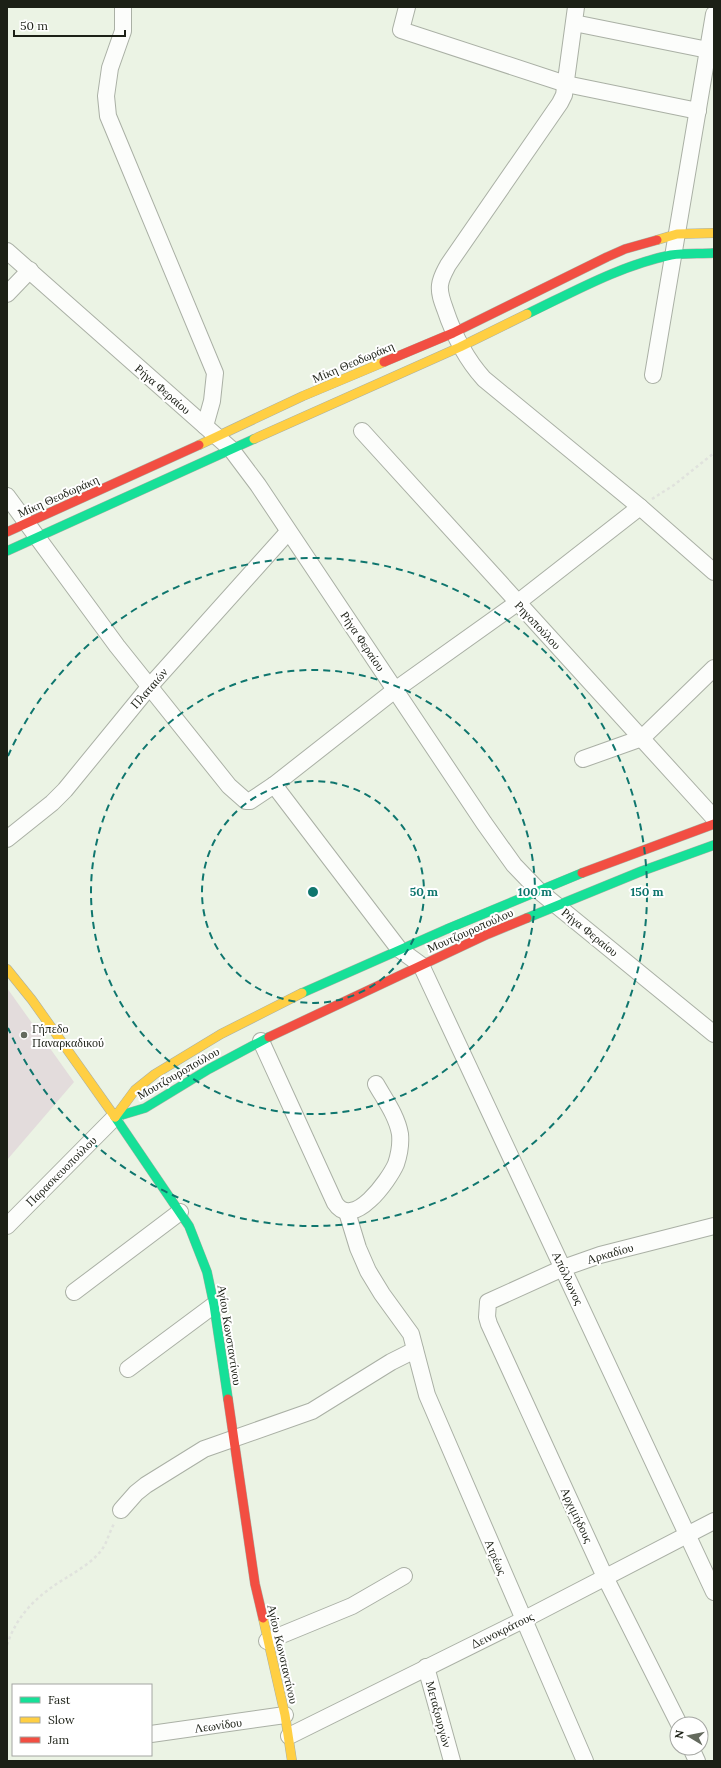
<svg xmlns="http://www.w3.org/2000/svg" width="721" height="1768" viewBox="0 0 721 1768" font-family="Lora,serif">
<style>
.green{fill:#e3dcdc}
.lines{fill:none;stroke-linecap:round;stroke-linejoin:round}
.street-casing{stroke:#aab0a5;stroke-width:18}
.fast-casing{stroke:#aab0a5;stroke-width:10}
.slow-casing{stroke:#aab0a5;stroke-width:10}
.jam-casing{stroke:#aab0a5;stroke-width:10}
.path{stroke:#e0e2dd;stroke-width:2.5;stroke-dasharray:3 3;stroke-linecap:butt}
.street{stroke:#fcfdfb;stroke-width:16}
.fast{stroke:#16e098;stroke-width:9}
.slow{stroke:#ffcf43;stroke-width:9}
.jam{stroke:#f24e42;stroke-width:9}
.ring{fill:none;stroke:#0f766e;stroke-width:2;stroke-dasharray:7 5}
.poi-dot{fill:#646a5e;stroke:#fff;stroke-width:1.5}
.labels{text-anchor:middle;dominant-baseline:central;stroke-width:4;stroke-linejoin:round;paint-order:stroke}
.street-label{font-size:12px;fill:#1c2016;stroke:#fff}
.poi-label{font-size:12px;fill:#1c2016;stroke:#fff;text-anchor:start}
.centre{fill:#0f766e;stroke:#fff;stroke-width:2}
.ring-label{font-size:12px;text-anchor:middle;font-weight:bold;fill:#0f766e;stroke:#fff;stroke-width:4;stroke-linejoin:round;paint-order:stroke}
</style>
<rect width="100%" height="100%" fill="#ebf3e4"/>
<!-- green -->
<path class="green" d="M7,988L74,1082L7,1160Z"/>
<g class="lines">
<defs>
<g id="street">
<path d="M123,7V31L110,68L106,96L108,116L215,373L212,401L205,426"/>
<path d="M407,7L401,30L566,84L698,111"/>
<path d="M576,7L564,95L560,103L448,265C445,271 441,277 440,285C439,293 442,301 445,309C454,336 465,358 484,379L640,507"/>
<path d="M574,23L708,50"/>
<path d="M7,251L231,449L258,485L484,823L514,865L539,891L714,1034"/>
<path d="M7,294L30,270"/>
<path d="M653,375L714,14"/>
<path d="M362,431L714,818"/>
<path d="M7,496L117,646L229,786L246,801H250L274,785L395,690L517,603L640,507L714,572"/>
<path d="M583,759L642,738L714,668"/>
<path d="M274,785L399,949L421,965L714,1592"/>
<path d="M7,839L52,803L65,790L150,686L288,532"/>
<path d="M261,1041L335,1203C353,1231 389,1180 396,1164C399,1155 401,1144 400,1134C397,1116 385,1100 376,1084"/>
<path d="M347,1212L358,1248L368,1271L382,1294L411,1334L427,1395L585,1761"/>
<path d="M7,1226L115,1117"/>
<path d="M74,1292L180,1212"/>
<path d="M128,1369L214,1305"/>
<path d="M121,1510L136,1493L146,1485L204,1449L312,1411L391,1362L415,1350"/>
<path d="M267,1641L352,1606L404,1576"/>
<path d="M426,1667L452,1761"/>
<path d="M679,1724L605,1577L489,1324L487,1317L488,1302L563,1268L600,1255L714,1226"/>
<path d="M151,1734L285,1715"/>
<path d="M289,1736L523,1620L714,1521"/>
<path d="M691,1748L697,1761"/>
</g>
<g id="fast">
<path d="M527,314C573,292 621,265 671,255C685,253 700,254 714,253"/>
<path d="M7,551L254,439"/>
<path d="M527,918L642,871L714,845"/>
<path d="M302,993L447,929L582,873"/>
<path d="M115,1117L189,1226L207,1272L214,1305L228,1399"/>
<path d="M115,1117L145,1108L209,1069L269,1037"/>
</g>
<g id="slow">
<path d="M657,240L677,234L714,233"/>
<path d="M254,439L460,347L527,314"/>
<path d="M199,445L303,396L384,362"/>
<path d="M7,969L32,1000L115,1117"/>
<path d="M115,1117L135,1090L155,1074L221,1034L302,993"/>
<path d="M263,1618L285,1715L292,1761"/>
</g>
<g id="jam">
<path d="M384,362L453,333L607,257L625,249L657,240"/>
<path d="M7,532L199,445"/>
<path d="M582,873L714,824"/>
<path d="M269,1037L488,934L527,918"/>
<path d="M228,1399L255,1584L263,1618"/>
</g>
</defs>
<!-- street casing -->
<use href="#street" class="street-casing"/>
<!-- fast casing -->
<use href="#fast" class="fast-casing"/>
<!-- slow casing -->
<use href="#slow" class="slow-casing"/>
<!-- jam casing -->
<use href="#jam" class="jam-casing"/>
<!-- path -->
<g class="path">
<path d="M652,499L674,485L714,453"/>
<path d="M7,1645C17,1614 39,1594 66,1578C77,1571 91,1563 100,1552C107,1544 109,1532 115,1522"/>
</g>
<!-- street -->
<use href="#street" class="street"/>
<!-- fast -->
<use href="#fast" class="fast"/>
<!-- slow -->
<use href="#slow" class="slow"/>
<!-- jam -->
<use href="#jam" class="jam"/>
</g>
<!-- distance rings -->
<g class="ring">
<circle cx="313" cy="892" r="111"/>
<circle cx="313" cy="892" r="222"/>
<path d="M8 756A334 334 0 1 1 8 1028"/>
</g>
<!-- markers -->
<circle class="poi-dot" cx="24" cy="1035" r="4"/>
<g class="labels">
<!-- street labels -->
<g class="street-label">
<text transform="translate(353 362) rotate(-23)">Μίκη Θεοδωράκη</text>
<text transform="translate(163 389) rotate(41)">Ρήγα Φεραίου</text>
<text transform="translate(58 496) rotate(-24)">Μίκη Θεοδωράκη</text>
<text transform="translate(538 625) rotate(47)">Ρηγοπούλου</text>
<text transform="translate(363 641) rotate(56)">Ρήγα Φεραίου</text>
<text transform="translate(149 688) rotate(-49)">Πλαταιών</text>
<text transform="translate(470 930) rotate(-24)">Μουτζουροπούλου</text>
<text transform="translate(590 932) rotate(39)">Ρήγα Φεραίου</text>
<text transform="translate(178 1073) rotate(-30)">Μουτζουροπούλου</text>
<text transform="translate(61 1171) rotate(-45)">Παρασκευοπούλου</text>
<text transform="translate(610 1253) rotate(-16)">Αρκαδίου</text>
<text transform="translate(568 1278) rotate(65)">Απόλλωνος</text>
<text transform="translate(230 1335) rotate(81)">Αγίου Κωνσταντίνου</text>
<text transform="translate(577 1515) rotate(65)">Αρχιμήδους</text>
<text transform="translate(496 1557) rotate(67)">Ατρέως</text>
<text transform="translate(502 1630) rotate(-26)">Δεινοκράτους</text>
<text transform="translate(283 1654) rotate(77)">Αγίου Κωνσταντίνου</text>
<text transform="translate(439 1714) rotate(75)">Μεταξουργών</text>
<text transform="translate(218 1725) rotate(-8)">Λεωνίδου</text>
</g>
<!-- poi labels -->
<g class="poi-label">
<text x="32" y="1028">Γήπεδο<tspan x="32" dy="14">Παναρκαδικού</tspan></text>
</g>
</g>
<circle cx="313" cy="892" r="6" class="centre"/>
<g class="ring-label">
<text x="424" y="896">50 m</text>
<text x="535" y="896">100 m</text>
<text x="647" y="896">150 m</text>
</g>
<!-- border -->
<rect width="721" height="1768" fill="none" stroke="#1c2016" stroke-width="16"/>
<!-- legend -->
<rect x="12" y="1684" width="140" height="72" fill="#ffffff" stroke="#a4a6a2"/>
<rect x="20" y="1697" width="20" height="6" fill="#16e098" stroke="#a4a6a2"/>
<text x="48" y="1704" font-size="12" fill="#1c2016">Fast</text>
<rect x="20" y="1717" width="20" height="6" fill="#ffcf43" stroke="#a4a6a2"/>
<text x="48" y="1724" font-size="12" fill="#1c2016">Slow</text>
<rect x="20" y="1737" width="20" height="6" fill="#f24e42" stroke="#a4a6a2"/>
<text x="48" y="1744" font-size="12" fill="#1c2016">Jam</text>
<!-- north arrow -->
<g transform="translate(689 1736) rotate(280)"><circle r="19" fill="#ffffff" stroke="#a4a6a2"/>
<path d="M0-3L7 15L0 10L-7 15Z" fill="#646a5e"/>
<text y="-6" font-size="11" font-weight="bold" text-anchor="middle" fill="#1c2016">N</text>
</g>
<!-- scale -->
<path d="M14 30v6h111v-6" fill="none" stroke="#1c2016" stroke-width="2"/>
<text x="20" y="30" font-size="12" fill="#1c2016" stroke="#ffffff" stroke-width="3" paint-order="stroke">50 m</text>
</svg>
